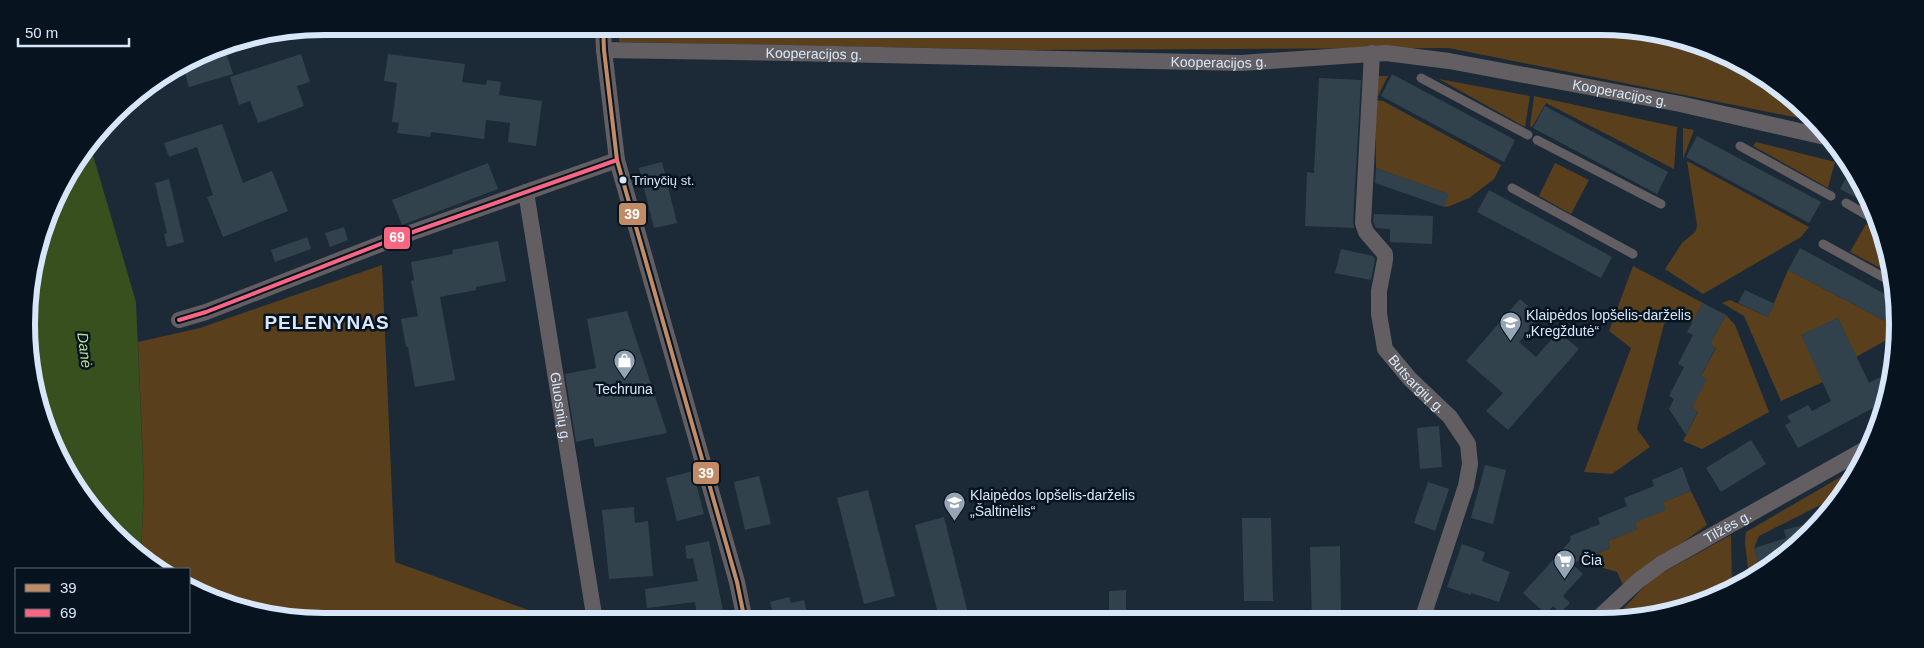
<svg xmlns="http://www.w3.org/2000/svg" width="1924" height="648" viewBox="0 0 1924 648" font-family="Helvetica,sans-serif">
<style>
.green{fill:#593f1c}
.water{fill:#384f1e}
.building{fill:#31424d}
.lines{fill:none;stroke-linecap:round;stroke-linejoin:round}
.lane{stroke:#625e62;stroke-width:9}
.street{stroke:#625e62;stroke-width:16}
.bus-1-casing{stroke:#07131f;stroke-width:8}
.bus-2-casing{stroke:#07131f;stroke-width:8}
.bus-1{stroke:#c18c65;stroke-width:4}
.bus-2{stroke:#fa6682;stroke-width:4}
.bus-dot{fill:#d7e7f9;stroke:#07131f;stroke-width:2}
.labels{text-anchor:middle;dominant-baseline:central;stroke-width:5;stroke-linejoin:round;paint-order:stroke}
.bus-label{font-size:13px;fill:#d7e7f9;stroke:#07131f;text-anchor:start}
.street-label{font-size:14px;fill:#d7e7f9;stroke:#07131f}
.poi-label{font-size:14px;fill:#d7e7f9;stroke:#07131f;text-anchor:start}
.water-label{font-size:15px;font-style:italic;fill:#b9e18d;stroke:#07131f}
.district-label{font-size:19px;font-weight:bold;letter-spacing:1px;fill:#d7e7f9;stroke:#07131f}
.rim{fill:none;stroke:#d7e7f9;stroke-width:6}
.line-badge{stroke:#07131f;stroke-width:2}
.badge-label{font-size:14px;text-anchor:middle;font-weight:bold;fill:#fff}
</style>
<rect width="100%" height="100%" fill="#1c2a38"/>
<!-- green -->
<g class="green">
<path d="M619,26H1600L1677,36L1781,88L1809,120L1449,48L1027,50L619,42Z"/>
<path d="M1376,76H1388L1378,96L1374,95Z"/>
<path d="M1439,79L1530,96L1525,127Z"/>
<path d="M1534,96L1677,127L1674,169L1546,103L1532,127L1530,126Z"/>
<path d="M1375,100L1383,101L1501,165L1494,179L1469,198L1450,206L1444,207L1448,194L1376,168Z"/>
<path d="M1683,128L1694,130L1683,159Z"/>
<path d="M1756,142L1835,162L1828,188L1753,146Z"/>
<path d="M1687,161L1809,227L1801,237L1703,294L1665,269L1682,243L1696,231L1697,225Z"/>
<path d="M1555,163L1589,180L1571,214L1539,196Z"/>
<path d="M1866,224L1876,229L1892,274L1850,252Z"/>
<path d="M382,265L395,562L559,621L324,622L247,612L189,585V569H156L141,554L144,487L138,342L200,328Z"/>
<path d="M1633,266L1703,303L1693,322L1672,320L1664,324L1637,429L1650,447L1612,474L1584,472L1631,348L1609,331Z"/>
<path d="M1788,270L1893,325L1892,337L1856,357L1838,318L1802,335L1823,382L1781,401L1744,316L1722,303L1730,300L1768,317Z"/>
<path d="M1726,315L1735,325L1769,412L1702,449L1683,441L1698,412L1692,408L1701,376L1716,348L1710,344Z"/>
<path d="M1861,465L1858,473L1840,495L1759,536L1754,548L1760,570L1749,577L1745,542L1746,532Z"/>
<path d="M1691,491L1707,525L1623,585L1617,572L1580,561L1610,548L1608,541L1637,529L1635,523L1663,502Z"/>
<path d="M1731,535L1732,588L1714,599L1639,619H1614L1651,579Z"/>
</g>
<!-- water -->
<path class="water" d="M91,148L136,302L144,487L141,554L77,490L41,412L29,285L57,192Z"/>
<!-- building -->
<g class="building">
<path d="M224,46L233,74L189,87L183,66L210,49Z"/>
<path d="M301,54L310,82L297,86L304,106L258,123L250,101L239,105L230,77Z"/>
<path d="M388,54L465,64L462,82L486,85L487,80L501,82L499,95L542,101L536,146L508,142L510,123L486,120L484,139L431,132L430,137L397,133L399,123L392,122L397,83L384,81Z"/>
<path d="M1392,74L1515,140L1504,162L1381,96Z"/>
<path d="M1319,78L1361,80L1353,222L1354,228L1305,226L1307,172L1314,173Z"/>
<path d="M1545,106L1668,172L1657,194L1533,128Z"/>
<path d="M222,124L243,183L272,171L288,211L223,237L207,197L213,195L197,147L169,157L164,143Z"/>
<path d="M1697,136L1821,202L1809,223L1686,157Z"/>
<path d="M662,162L677,223L654,228L639,168Z"/>
<path d="M488,163L498,189L402,225L392,200Z"/>
<path d="M1376,168L1449,194L1444,207L1375,183Z"/>
<path d="M1852,168L1858,175L1868,204L1840,189Z"/>
<path d="M169,179L184,242L167,247L164,234L167,233L155,183Z"/>
<path d="M1489,190L1612,257L1601,278L1477,212Z"/>
<path d="M1374,214L1433,216L1432,244L1390,242V229L1376,228L1373,222Z"/>
<path d="M344,227L348,240L330,247L325,233Z"/>
<path d="M307,237L311,249L275,262L271,250Z"/>
<path d="M498,241L506,281L476,287V290L440,297L455,380L415,387L408,347H406L401,319L418,316L411,281L414,280L411,262L453,254L452,250Z"/>
<path d="M1800,248L1894,299L1893,325L1788,270Z"/>
<path d="M1341,249L1373,256L1375,259L1371,280L1335,273Z"/>
<path d="M1745,290L1775,304L1768,317L1738,303Z"/>
<path d="M1520,299L1540,317L1519,342L1536,357L1558,332L1579,349L1508,430L1486,411L1503,393L1466,361Z"/>
<path d="M1703,303L1726,315L1710,344L1716,347L1701,376L1707,379L1692,408L1698,411L1686,435L1669,409L1674,399L1669,396L1684,367L1678,364L1693,335L1687,332Z"/>
<path d="M627,311L667,433L595,447L593,438L576,442L565,374L596,368L587,319Z"/>
<path d="M1838,318L1869,383L1890,372L1888,400L1798,448L1785,425L1791,422L1787,416L1808,405L1812,411L1831,401L1801,335Z"/>
<path d="M1439,426L1442,467L1420,469L1417,428Z"/>
<path d="M1751,440L1766,464L1721,492L1706,468Z"/>
<path d="M1485,465L1506,470L1493,524L1471,518Z"/>
<path d="M1682,467L1691,491L1663,502L1666,510L1635,523L1638,529L1608,541L1610,548L1572,564L1583,574L1563,596L1570,603L1560,613L1553,606L1546,614L1523,593L1571,540L1570,536L1600,524L1598,518L1627,506L1624,498L1654,486L1652,480Z"/>
<path d="M693,471L704,514L677,521L666,478Z"/>
<path d="M759,476L771,524L745,530L734,482Z"/>
<path d="M1428,482L1449,489L1435,531L1414,523Z"/>
<path d="M868,490L895,596L864,604L837,498Z"/>
<path d="M634,507L635,523L648,521L653,576L609,579L602,510Z"/>
<path d="M944,517L970,621H940L923,556L915,525Z"/>
<path d="M1242,518H1271L1273,601H1244Z"/>
<path d="M1819,521L1797,548L1760,570L1754,548L1786,538L1784,530Z"/>
<path d="M709,541L725,621H698L695,602L647,608L645,589L698,581L693,558L687,559L685,546Z"/>
<path d="M1462,544L1485,552L1482,561L1510,572L1499,602L1471,593V595L1447,587Z"/>
<path d="M1340,546L1341,620H1312L1310,547Z"/>
<path d="M1126,590V611L1109,612V591Z"/>
<path d="M789,597L791,603L804,600L809,621H775L770,602Z"/>
</g>
<g class="lines">
<!-- lane -->
<g class="lane">
<path d="M1421,78L1528,135"/>
<path d="M1537,140L1661,204"/>
<path d="M1740,146L1831,196"/>
<path d="M1512,188L1633,254"/>
<path d="M1846,203L1872,218"/>
<path d="M1823,244L1894,283"/>
</g>
<!-- street -->
<g class="street">
<path d="M603,26L604,50L617,160L737,582L745,621"/>
<path id="s1" d="M604,50L788,53L1241,63L1386,53L1449,61L1680,104L1825,137"/>
<path id="s2" d="M1372,53L1363,223L1366,232L1385,254V260L1379,291V314L1385,349L1410,379L1450,417L1468,444L1470,464L1466,486L1422,620"/>
<path id="s3" d="M526,192L595,621"/>
<path d="M179,320L206,312L396,238L617,160"/>
<path id="s4" d="M1597,619L1639,580L1661,564L1869,447"/>
</g>
<defs>
<path id="bus-1" d="M603,26L604,50L617,160L737,582L745,621"/>
<path id="bus-2" d="M179,320L206,312L396,238L617,160"/>
</defs>
<!-- bus-1 casing -->
<use href="#bus-1" class="bus-1-casing"/>
<!-- bus-2 casing -->
<use href="#bus-2" class="bus-2-casing"/>
<!-- bus-1 -->
<use href="#bus-1" class="bus-1"/>
<!-- bus-2 -->
<use href="#bus-2" class="bus-2"/>
</g>
<!-- icons -->
<defs>
<symbol id="school-pin" viewBox="-11 -11 22 30"><path d="M0 17L-7.5 6A9.5 9.5 0 1 1 7.5 6Z" fill="#96a5b5" stroke="#07131f"/><path d="M0-5L7-2L0 1L-7-2ZM-4 1L0 2.5L4 1V4Q0 6-4 4Z" fill="#fff"/></symbol>
<symbol id="shop-pin" viewBox="-11 -11 22 30"><path d="M0 17L-7.5 6A9.5 9.5 0 1 1 7.5 6Z" fill="#96a5b5" stroke="#07131f"/><path d="M-5-2.5h2.3a2.7 3.5 0 0 1 5.4 0H5L5.5 6h-11ZM-1.5-2.5h3a1.5 2.3 0 0 0-3 0Z" fill="#fff"/></symbol>
<symbol id="supermarket-pin" viewBox="-11 -11 22 30"><path d="M0 17L-7.5 6A9.5 9.5 0 1 1 7.5 6Z" fill="#96a5b5" stroke="#07131f"/><path d="M-6-5.5h2.5l.6 2H6L4.5 2H-2.5L-4.4-4H-6ZM-1.5 3.2a1.3 1.3 0 1 0 .1 0ZM3 3.2a1.3 1.3 0 1 0 .1 0Z" fill="#fff"/></symbol>
</defs>
<g fill-rule="evenodd">
<use href="#school-pin" x="1498" y="310" width="25" height="34"/>
<use href="#shop-pin" x="612" y="348" width="25" height="34"/>
<use href="#school-pin" x="942" y="490" width="25" height="34"/>
<use href="#supermarket-pin" x="1552" y="548" width="25" height="34"/>
</g>
<!-- markers -->
<circle class="bus-dot" cx="623" cy="180" r="4.5"/>
<g class="labels">
<!-- bus labels -->
<g class="bus-label">
<text x="632" y="180">Trinyčių st.</text>
</g>
<!-- street labels -->
<g class="street-label">
<text stroke="none"><textPath href="#s1" startOffset="210">Kooperacijos g.</textPath></text>
<text stroke="none"><textPath href="#s1" startOffset="615">Kooperacijos g.</textPath></text>
<text stroke="none"><textPath href="#s1" startOffset="1020">Kooperacijos g.</textPath></text>
<text stroke="none"><textPath href="#s2" startOffset="352">Butsargių g.</textPath></text>
<text stroke="none"><textPath href="#s3" startOffset="218">Gluosnių g.</textPath></text>
<text stroke="none"><textPath href="#s4" startOffset="161">Tilžės g.</textPath></text>
</g>
<!-- poi labels -->
<g class="poi-label">
<text x="1526" y="315">Klaipėdos lopšelis-darželis<tspan x="1526" dy="16">„Kregždutė“</tspan></text>
<text x="624" y="389" text-anchor="middle">Techruna</text>
<text x="970" y="495">Klaipėdos lopšelis-darželis<tspan x="970" dy="16">„Šaltinėlis“</tspan></text>
<text x="1581" y="560">Čia</text>
</g>
<!-- water labels -->
<g class="water-label">
<text transform="translate(85 350) rotate(83)">Danė</text>
</g>
<!-- district labels -->
<g class="district-label">
<text x="327" y="322">PELENYNAS</text>
</g>
</g>
<!-- crop -->
<path d="M0 0H1924V648H0ZM324 35H1600A289 289 0 0 1 1889 324V324A289 289 0 0 1 1600 613H324A289 289 0 0 1 35 324V324A289 289 0 0 1 324 35Z" fill="#07131f" fill-rule="evenodd"/>
<path class="rim" d="M324 35H1600A289 289 0 0 1 1889 324V324A289 289 0 0 1 1600 613H324A289 289 0 0 1 35 324V324A289 289 0 0 1 324 35Z"/>
<g class="line-badge">
<rect x="618" y="202" width="29" height="24" rx="5" fill="#c18c65"/>
<rect x="383" y="226" width="28" height="24" rx="5" fill="#fa6682"/>
<rect x="692" y="461" width="28" height="24" rx="5" fill="#c18c65"/>
</g>
<g class="badge-label">
<text x="632" y="219">39</text>
<text x="397" y="242">69</text>
<text x="706" y="478">39</text>
</g>
<!-- legend -->
<rect x="15" y="568" width="175" height="65" fill="#07131f" stroke="#5a6876"/>
<rect x="25" y="584" width="25" height="8" fill="#c18c65" stroke="#5a6876"/>
<text x="60" y="593" font-size="15" fill="#d7e7f9">39</text>
<rect x="25" y="609" width="25" height="8" fill="#fa6682" stroke="#5a6876"/>
<text x="60" y="618" font-size="15" fill="#d7e7f9">69</text>
<!-- scale -->
<path d="M18 38v8h111v-8" fill="none" stroke="#d7e7f9" stroke-width="2.5"/>
<text x="25" y="38" font-size="15" fill="#d7e7f9" stroke="#07131f" stroke-width="4" paint-order="stroke">50 m</text>
</svg>
